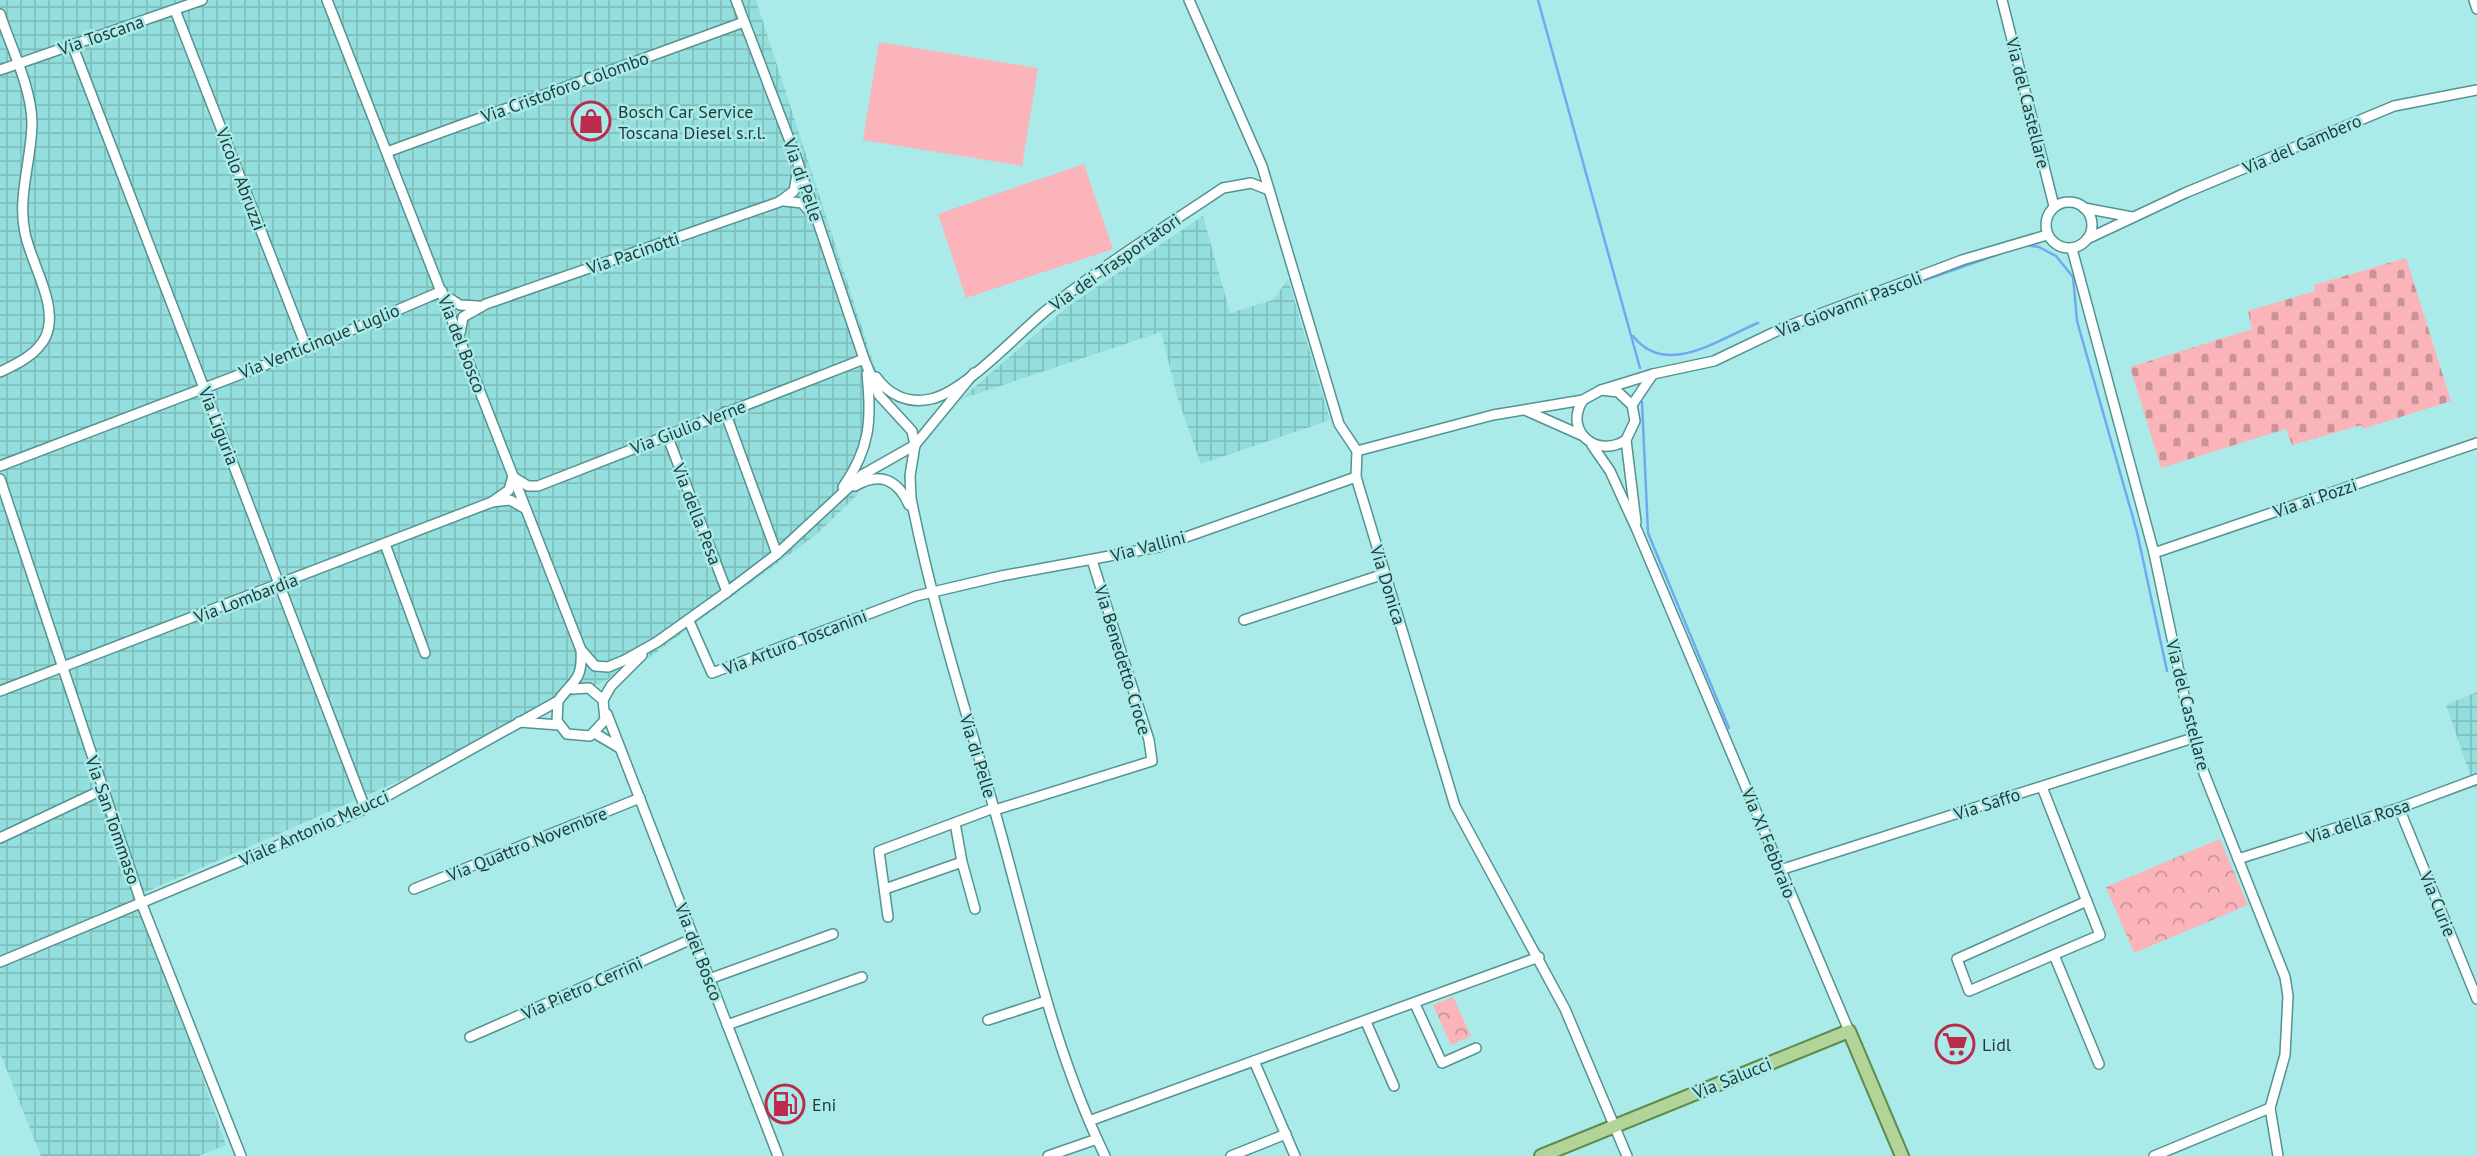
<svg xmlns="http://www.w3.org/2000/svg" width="2477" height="1156" viewBox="0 0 2477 1156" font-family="'PT Sans',sans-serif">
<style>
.industrial{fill:url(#industrial-grid)}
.forest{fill:url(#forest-crowns)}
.cemetery{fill:url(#cemetery-stones)}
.garden{fill:#fbb4ba}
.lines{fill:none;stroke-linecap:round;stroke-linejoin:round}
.stream{stroke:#6faaf0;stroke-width:2.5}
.minor-casing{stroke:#539391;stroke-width:12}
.major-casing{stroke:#5e8b4b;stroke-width:16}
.minor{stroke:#fff;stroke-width:9}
.major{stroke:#b3d499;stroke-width:12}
.labels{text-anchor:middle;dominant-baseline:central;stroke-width:5;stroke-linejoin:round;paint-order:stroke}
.street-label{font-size:18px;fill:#1f3a39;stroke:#aaebe9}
.poi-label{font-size:18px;fill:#1f3a39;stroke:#aaebe9;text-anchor:start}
</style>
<defs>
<pattern id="industrial-grid" width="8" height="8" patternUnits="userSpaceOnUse" patternTransform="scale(1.75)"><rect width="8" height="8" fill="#94dfdd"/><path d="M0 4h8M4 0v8" fill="none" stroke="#7fc0be"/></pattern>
<pattern id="forest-crowns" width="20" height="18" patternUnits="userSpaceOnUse" patternTransform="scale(1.75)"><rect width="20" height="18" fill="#fbb4ba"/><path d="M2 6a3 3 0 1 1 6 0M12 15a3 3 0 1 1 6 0" fill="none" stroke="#cb9398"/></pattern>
<pattern id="cemetery-stones" width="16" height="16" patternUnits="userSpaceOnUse" patternTransform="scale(1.75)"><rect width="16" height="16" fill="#fbb4ba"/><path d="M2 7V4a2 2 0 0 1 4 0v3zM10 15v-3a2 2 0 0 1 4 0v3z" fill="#cb9398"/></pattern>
</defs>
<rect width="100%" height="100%" fill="#aaebe9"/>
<!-- industrial -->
<g class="industrial">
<path d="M0,0H756L877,374L858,494L817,534L643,662L413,775L139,895L226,1145L198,1156H41L0,1053Z"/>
<path d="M1203,216L1230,313L1273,300L1288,279L1330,420L1201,464L1177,396L1161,332L961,399L1067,307Z"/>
<path d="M2477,692V788L2475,789L2446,705Z"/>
</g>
<!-- forest -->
<g class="forest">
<path d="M2220,839L2248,905L2134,953L2106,887Z"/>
<path d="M1453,997L1471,1036L1451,1045L1433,1005Z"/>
</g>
<!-- cemetery -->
<path class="cemetery" d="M2406,258L2451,401L2363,429L2361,425L2292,445L2286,429L2161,468L2130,367L2252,329L2248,311L2315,291L2314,285Z"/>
<!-- garden -->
<g class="garden">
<path d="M879,42L1038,68L1022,166L863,140Z"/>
<path d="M1084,164L1113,249L966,298L938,214Z"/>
</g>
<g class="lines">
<!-- stream -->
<g class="stream">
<path d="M1538,0L1640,368"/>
<path d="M2025,245L2039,247L2056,256L2073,277L2077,321L2137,532L2167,671"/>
<path d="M1916,283L1999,254"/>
<path d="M1633,336C1666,378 1717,340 1758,323"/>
<path d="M1642,402L1648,533L1729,728"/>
</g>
<defs>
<g id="minor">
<path d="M327,0L581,650C583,681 573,680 558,701L557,721L567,734L590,736L605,720L603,700L589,688L572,689"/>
<path d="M736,0L796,157L864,359L879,395L912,431L915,445L910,476L911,498C932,605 965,708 995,812C1028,927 1052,1047 1105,1156"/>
<path d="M1189,0L1262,166L1339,424L1357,451L1356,477L1455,806L1565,1009L1627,1156"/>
<path d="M2002,0L2054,206"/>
<path d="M2474,0L2477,9"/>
<path d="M175,10L307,349"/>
<path d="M0,14C11,48 31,86 32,122C32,158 17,197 25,233C31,264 59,305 46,336C38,354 17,364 0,372"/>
<path d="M72,44L365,808"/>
<path d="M0,70L202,0"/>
<path d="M387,152L744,22"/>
<path d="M784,201L802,203L813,215"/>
<circle cx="2069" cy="225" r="23"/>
<path d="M2084,208L2132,217"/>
<path d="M2087,239L2185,193L2394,106L2477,90"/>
<path d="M2072,249L2154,553L2193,738L2204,773L2285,977L2288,996L2285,1055L2270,1108L2278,1156"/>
<path d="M446,296L460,305L478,306"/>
<path d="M460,333L463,317L486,304L779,202L794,191L798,169"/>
<path d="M876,377C889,395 908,404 931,399C965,392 1019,332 1048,309C1104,265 1165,227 1223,188L1251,183L1269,190"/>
<path d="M1601,390L1653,374L1714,361L1783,328L1962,260L2047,235"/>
<path d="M1632,405L1653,374"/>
<path d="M1527,411L1581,435"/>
<path d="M725,412L777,554"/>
<path d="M667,435L727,592"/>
<path d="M1626,440L1636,522"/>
<path d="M1592,445L1610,471L1637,530L1849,1031"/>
<path d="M1357,451L1493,415L1583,400L1601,390L1618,392L1632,405L1635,421L1626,440C1597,459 1563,431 1583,400"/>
<path d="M0,466L307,349L442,291"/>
<path d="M513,476L509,490L492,502L510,500L526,509"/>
<path d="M515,478L528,486H538L864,359"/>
<path d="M0,479L141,902L241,1156"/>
<path d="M855,486C880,471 898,480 909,505"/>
<path d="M843,487C870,449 872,420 867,374"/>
<path d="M385,544L425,653"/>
<path d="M2154,553L2477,443"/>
<path d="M1244,620L1384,574"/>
<path d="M689,621L712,673L916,596L1001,576L1158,547L1356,477"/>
<path d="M582,651L595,666L608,667L625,660L657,642L727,592L777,554L862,475L915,445L974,373"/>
<path d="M0,691L492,502"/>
<path d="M603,700L611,686L642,655"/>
<path d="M607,714L778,1156"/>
<path d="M519,722L559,725"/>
<path d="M596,734L618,747"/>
<path d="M2042,787L2100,935L1969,991L1957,959L2087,901"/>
<path d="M2399,808L2477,999"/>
<path d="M995,810L1152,761L1149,740L1092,560"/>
<path d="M0,838L102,790"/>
<path d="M2238,859L2399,808L2477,779"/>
<path d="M962,862L975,909"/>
<path d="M1780,870L2193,738"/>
<path d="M414,889L640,798"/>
<path d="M885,889L962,862L955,823"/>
<path d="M888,917L879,851L994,808"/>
<path d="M2054,955L2099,1064"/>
<path d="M0,962L360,811L558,701"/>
<path d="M709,979L833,934"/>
<path d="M1415,1004L1442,1063L1476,1048"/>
<path d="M988,1020L1046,1001"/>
<path d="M1366,1022L1394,1086"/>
<path d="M727,1025L862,977"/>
<path d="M470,1037L694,938"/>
<path d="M1254,1061L1295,1156"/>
<path d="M1089,1121L1539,957"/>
<path d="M1048,1156L1097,1139"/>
<path d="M1231,1156L1286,1134"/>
<path d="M2154,1156L2270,1108"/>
</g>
<path id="major" d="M1541,1156L1849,1031L1902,1156"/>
</defs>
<!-- minor casing -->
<use href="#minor" class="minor-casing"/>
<!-- major casing -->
<use href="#major" class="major-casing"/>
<!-- minor -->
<use href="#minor" class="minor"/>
<!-- major -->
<use href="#major" class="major"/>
</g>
<!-- icons -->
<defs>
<symbol id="shop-ring" viewBox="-11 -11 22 22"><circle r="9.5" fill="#aaebe9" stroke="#bc2b4c" stroke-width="1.5"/><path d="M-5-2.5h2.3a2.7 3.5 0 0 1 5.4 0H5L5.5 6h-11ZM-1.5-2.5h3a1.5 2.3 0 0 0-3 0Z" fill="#bc2b4c"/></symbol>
<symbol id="supermarket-ring" viewBox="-11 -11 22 22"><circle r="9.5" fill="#aaebe9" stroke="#bc2b4c" stroke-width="1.5"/><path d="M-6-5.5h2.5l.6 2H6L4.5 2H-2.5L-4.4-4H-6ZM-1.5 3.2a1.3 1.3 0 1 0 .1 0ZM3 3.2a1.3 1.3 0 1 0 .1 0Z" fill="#bc2b4c"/></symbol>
<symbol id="fuel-ring" viewBox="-11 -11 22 22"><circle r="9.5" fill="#aaebe9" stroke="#bc2b4c" stroke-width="1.5"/><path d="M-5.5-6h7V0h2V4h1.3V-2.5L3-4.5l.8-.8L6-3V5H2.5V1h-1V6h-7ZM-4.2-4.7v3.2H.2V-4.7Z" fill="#bc2b4c"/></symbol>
</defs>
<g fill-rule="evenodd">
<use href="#shop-ring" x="569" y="99" width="44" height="44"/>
<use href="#supermarket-ring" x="1933" y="1022" width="44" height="44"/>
<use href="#fuel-ring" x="763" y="1082" width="44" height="44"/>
</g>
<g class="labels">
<!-- street labels -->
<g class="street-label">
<text transform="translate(101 35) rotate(-19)">Via Toscana</text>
<text transform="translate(565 87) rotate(-20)">Via Cristoforo Colombo</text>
<text transform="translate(2028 103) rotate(76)">Via del Castellare</text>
<text transform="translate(2302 144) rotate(-23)">Via del Gambero</text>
<text transform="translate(241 179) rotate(69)">Vicolo Abruzzi</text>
<text transform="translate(803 180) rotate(71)">Via di Pelle</text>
<text transform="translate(633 253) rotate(-19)">Via Pacinotti</text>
<text transform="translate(1115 262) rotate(-35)">Via dei Trasportatori</text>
<text transform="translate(1849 304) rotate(-21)">Via Giovanni Pascoli</text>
<text transform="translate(319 341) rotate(-22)">Via Venticinque Luglio</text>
<text transform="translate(462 344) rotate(69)">Via del Bosco</text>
<text transform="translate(219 426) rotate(69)">Via Liguria</text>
<text transform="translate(688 427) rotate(-21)">Via Giulio Verne</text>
<text transform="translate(2315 498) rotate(-19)">Via ai Pozzi</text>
<text transform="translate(697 514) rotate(69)">Via della Pesa</text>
<text transform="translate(1148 546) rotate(-15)">Via Vallini</text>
<text transform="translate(1388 585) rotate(73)">Via Donica</text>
<text transform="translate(246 598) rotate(-21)">Via Lombardia</text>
<text transform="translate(795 642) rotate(-21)">Via Arturo Toscanini</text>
<text transform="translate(1123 660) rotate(73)">Via Benedetto Croce</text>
<text transform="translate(2188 705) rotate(76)">Via del Castellare</text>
<text transform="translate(978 756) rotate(73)">Via di Pelle</text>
<text transform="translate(1987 804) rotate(-18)">Via Saffo</text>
<text transform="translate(113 820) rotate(71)">Via San Tommaso</text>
<text transform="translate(2358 821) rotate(-18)">Via della Rosa</text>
<text transform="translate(314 828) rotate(-24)">Viale Antonio Meucci</text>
<text transform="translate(1769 843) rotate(68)">Via XI Febbraio</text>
<text transform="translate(527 844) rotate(-22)">Via Quattro Novembre</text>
<text transform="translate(2438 904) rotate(68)">Via Curie</text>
<text transform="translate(699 952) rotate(69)">Via del Bosco</text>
<text transform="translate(582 988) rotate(-24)">Via Pietro Cerrini</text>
<text transform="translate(1732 1078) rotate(-22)">Via Salucci</text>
</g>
<!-- poi labels -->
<g class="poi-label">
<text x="618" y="111">Bosch Car Service<tspan x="618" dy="21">Toscana Diesel s.r.l.</tspan></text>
<text x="1982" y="1044">Lidl</text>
<text x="812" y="1104">Eni</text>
</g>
</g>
</svg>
